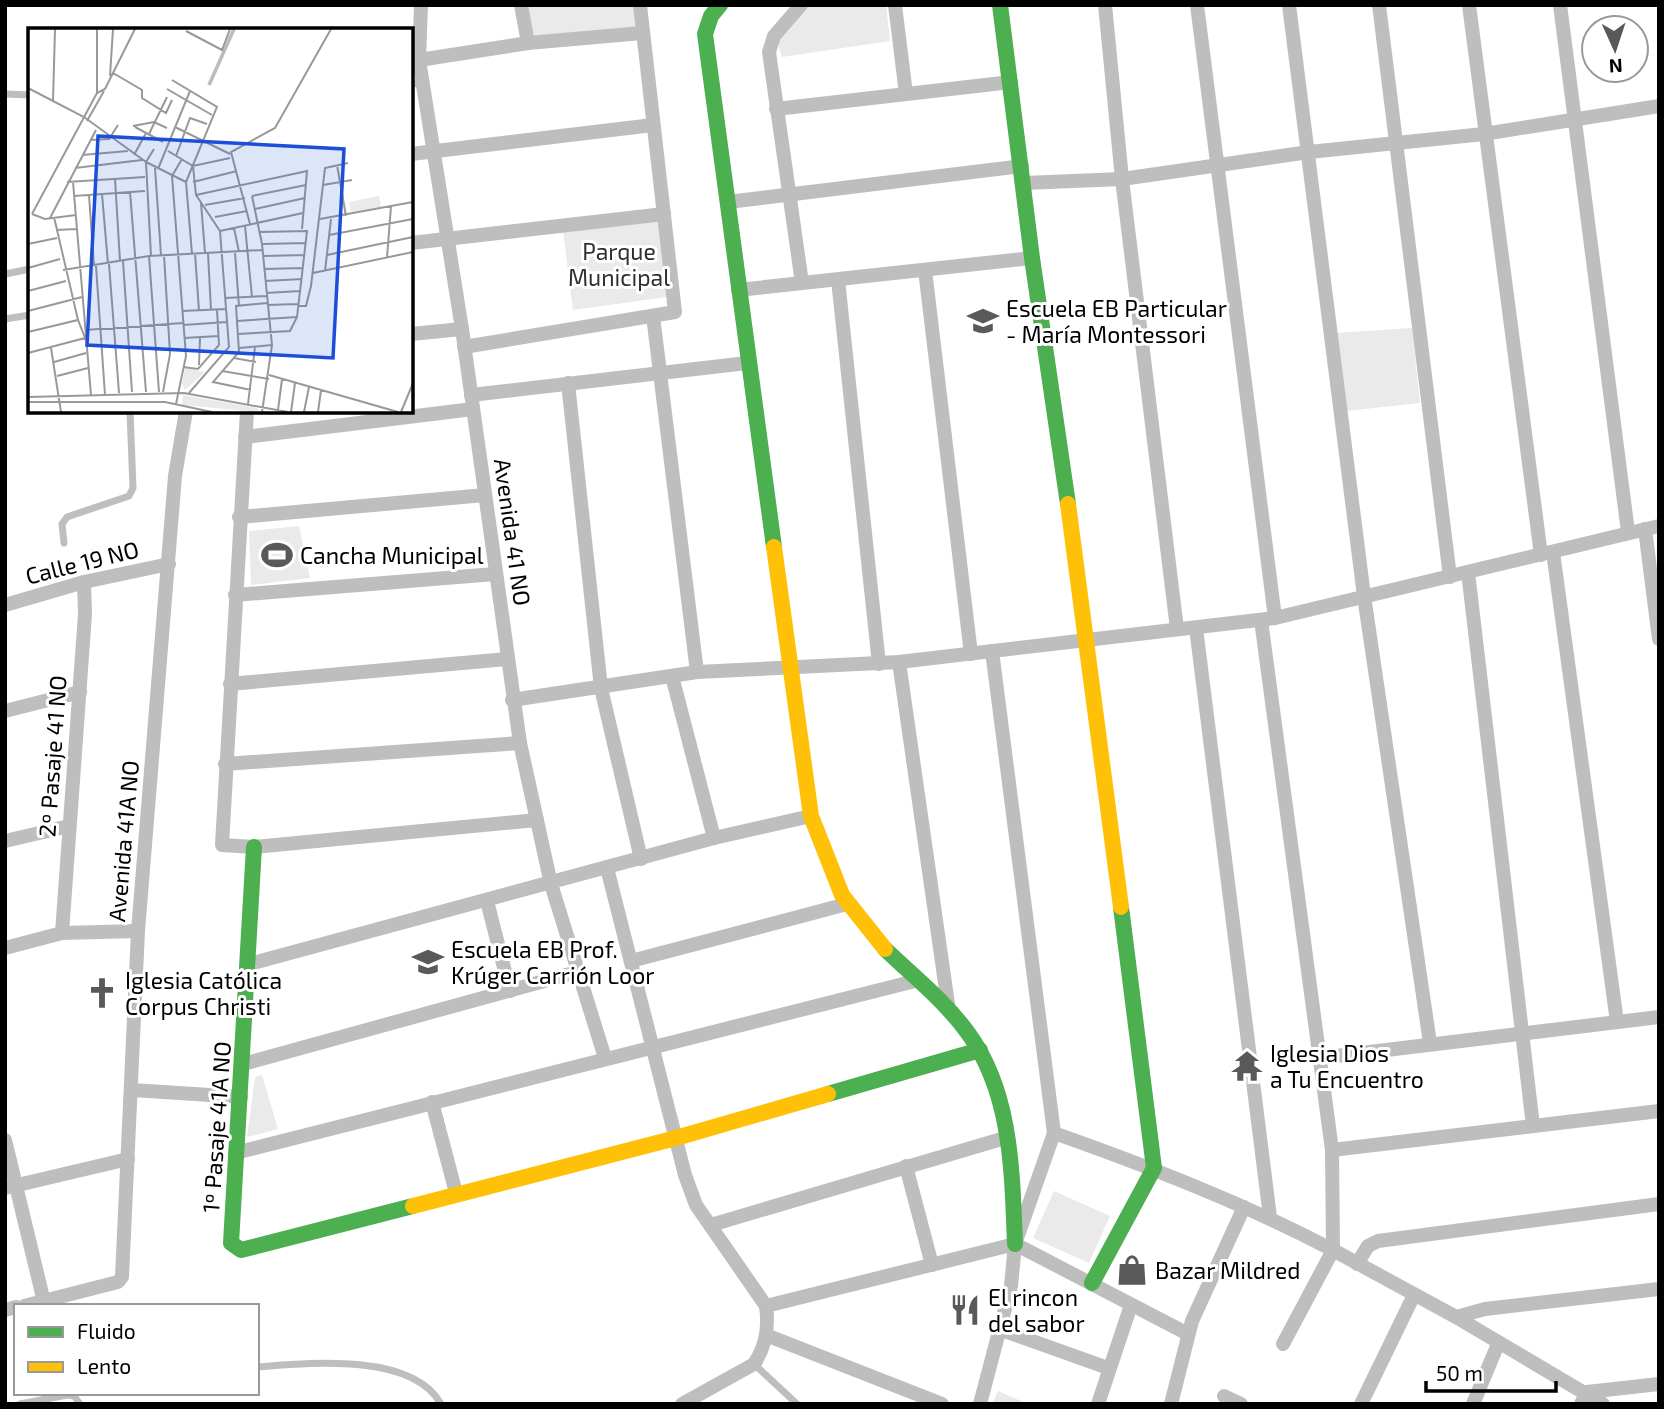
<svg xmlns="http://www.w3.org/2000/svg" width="1664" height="1409" viewBox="0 0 1664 1409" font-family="'Exo 2',sans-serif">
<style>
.green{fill:#eaeaea}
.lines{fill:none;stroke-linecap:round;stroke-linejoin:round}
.lane{stroke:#bebebe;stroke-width:7}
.street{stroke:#bebebe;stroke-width:14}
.fast{stroke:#4caf50;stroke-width:16}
.slow{stroke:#ffc107;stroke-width:16}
.labels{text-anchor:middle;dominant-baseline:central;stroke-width:6;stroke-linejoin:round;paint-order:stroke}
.park-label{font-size:23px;fill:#2f2f2f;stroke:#fff}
.poi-label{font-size:23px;fill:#000;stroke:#fff;text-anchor:start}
.street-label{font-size:23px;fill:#000;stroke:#fff}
.inset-river{fill:none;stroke:#bcbcbc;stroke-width:3.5}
.inset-road{fill:none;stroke:#999;stroke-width:2}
.view{fill:#1d4ed8;fill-opacity:0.15;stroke:#1d4ed8;stroke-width:3.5}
.inset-edge{fill:none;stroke:#000;stroke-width:3.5}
</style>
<rect width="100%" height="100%" fill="#fff"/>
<!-- green -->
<g class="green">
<path d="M526,5H635L636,28L533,39Z"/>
<path d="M806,5H886L890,41L782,57L777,40Z"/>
<path d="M657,220L667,297L573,310L563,231Z"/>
<path d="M1412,328L1420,403L1346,411L1336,333Z"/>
<path d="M299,526L310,578L251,585L249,531Z"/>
<path d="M262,1075L278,1129L247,1137L255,1077Z"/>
<path d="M1054,1191L1110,1216L1089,1263L1033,1238Z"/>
<path d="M998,1391L1028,1404H992Z"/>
</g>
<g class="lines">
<!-- lane -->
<g class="lane">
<path d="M411,84L422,83"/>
<path d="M5,94L30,95"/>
<path d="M5,274L30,269"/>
<path d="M5,319L30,315"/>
<path d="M64,543L62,524L67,517L129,496L133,488L130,411"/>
<path d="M754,1364L797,1404"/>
<path d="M257,1367C308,1363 412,1352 441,1404"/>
<path d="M20,1404L67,1395L74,1396L80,1404"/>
</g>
<!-- street -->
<g class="street">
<path d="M421,5L419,60L462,329L520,743L551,884L605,1058"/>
<path d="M521,5L528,43"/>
<path d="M801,5L774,36L769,52L802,283"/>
<path d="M895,5L906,94"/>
<path d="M1105,5L1122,179L1177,629"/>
<path d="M1197,5L1275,618"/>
<path d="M1289,5L1364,596L1430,1043"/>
<path d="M1379,5L1450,577"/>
<path d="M1469,5L1541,555"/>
<path d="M1560,5L1628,532"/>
<path d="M419,60L528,43L642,33"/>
<path d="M776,109L1011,82"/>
<path d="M411,154L653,125"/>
<path d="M1024,183L1122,179L1309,152L1484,134L1659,106"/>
<path d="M728,202L1022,166"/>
<path d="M411,243L664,214"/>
<path d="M925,270L971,654"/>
<path d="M838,280L879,664"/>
<path d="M738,290L1032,258"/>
<path d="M653,316L697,672"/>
<path d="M411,334L462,329"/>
<path d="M464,347L675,312L640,5"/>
<path d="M568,383L601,688L641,859"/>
<path d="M471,395L747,363"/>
<path d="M247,411L222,845L254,847L537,820"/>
<path d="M245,437L473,409"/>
<path d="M239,517L485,495"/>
<path d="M1645,529L1659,639"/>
<path d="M1553,552L1617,1022"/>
<path d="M1468,572L1533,1126"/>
<path d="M235,595L495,574"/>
<path d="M5,605L84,582L169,564"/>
<path d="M1261,620L1332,1150L1333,1250L1456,1317L1603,1404"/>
<path d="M1196,628L1270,1217"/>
<path d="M899,662L949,1011"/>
<path d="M672,676L714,838"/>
<path d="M230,684L507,659"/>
<path d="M512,700L697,672L899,662L1275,618L1659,526"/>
<path d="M5,711L80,692"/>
<path d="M225,764L520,743"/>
<path d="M5,841L69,826"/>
<path d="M607,868L685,1175L696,1205L766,1306C769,1328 766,1346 754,1364L682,1404"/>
<path d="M487,901L510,991"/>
<path d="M62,933L85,614L84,582"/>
<path d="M5,948L62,933L138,931"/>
<path d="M631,961L847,904"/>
<path d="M249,964L714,838L811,816"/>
<path d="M1320,1058L1659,1017"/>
<path d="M243,1064L577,972"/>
<path d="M132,1090L241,1097"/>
<path d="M432,1102L456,1193"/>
<path d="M1054,1133C1150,1167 1243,1203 1333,1250L1283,1344"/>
<path d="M5,1140L44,1302"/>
<path d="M1332,1150L1659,1111"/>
<path d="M235,1153L915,981"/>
<path d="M906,1166L932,1265"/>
<path d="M5,1188L128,1159"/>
<path d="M711,1225L1005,1138"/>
<path d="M1357,1264L1368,1246L1378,1241L1659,1204"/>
<path d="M24,1306L118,1282L122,1277L138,931L175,476L186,411"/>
<path d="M766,1306L1015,1244L1188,1334"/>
<path d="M5,1310L16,1307"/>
<path d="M1456,1317L1485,1309L1659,1289"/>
<path d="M999,1329L1108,1368"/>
<path d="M766,1335L942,1404"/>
<path d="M1224,1396L1241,1404"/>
<path d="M980,1404L1011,1286L1015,1244L1054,1133L992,651"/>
<path d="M1098,1404L1131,1305"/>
<path d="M1171,1404L1192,1321L1244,1207"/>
<path d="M1361,1404L1414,1295"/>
<path d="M1473,1404L1498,1344"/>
<path d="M1581,1404L1587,1392L1659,1384"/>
</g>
<!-- fast -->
<g class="fast">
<path d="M720,5L711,16L705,34L774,547"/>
<path d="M1000,5L1032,258L1068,504"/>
<path d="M254,847L231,1243L241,1250L413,1206"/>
<path d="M885,949C913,976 945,1001 968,1033C1012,1093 1012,1172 1015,1244"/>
<path d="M828,1094L980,1050"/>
<path d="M1092,1283L1154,1168L1121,907"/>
</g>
<!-- slow -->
<g class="slow">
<path d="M1068,504L1121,907"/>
<path d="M774,547L811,816L842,895L885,949"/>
<path d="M413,1206L676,1138L828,1094"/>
</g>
</g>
<!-- icons -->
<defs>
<symbol id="school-bare" viewBox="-9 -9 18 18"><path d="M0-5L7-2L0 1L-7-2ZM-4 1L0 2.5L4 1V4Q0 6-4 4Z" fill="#595959" stroke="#fff" stroke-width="2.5" paint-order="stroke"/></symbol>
<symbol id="stadium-bare" viewBox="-9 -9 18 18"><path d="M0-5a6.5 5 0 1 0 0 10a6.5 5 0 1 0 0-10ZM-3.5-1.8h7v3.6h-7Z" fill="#595959" stroke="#fff" stroke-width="2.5" paint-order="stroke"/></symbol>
<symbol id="church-bare" viewBox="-9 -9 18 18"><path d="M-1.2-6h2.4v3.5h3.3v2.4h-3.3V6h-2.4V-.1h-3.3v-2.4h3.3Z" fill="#595959" stroke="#fff" stroke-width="2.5" paint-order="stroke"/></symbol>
<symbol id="temple-bare" viewBox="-9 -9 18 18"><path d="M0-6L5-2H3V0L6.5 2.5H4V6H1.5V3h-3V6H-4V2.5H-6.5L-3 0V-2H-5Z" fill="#595959" stroke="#fff" stroke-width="2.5" paint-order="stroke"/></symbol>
<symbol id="shop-bare" viewBox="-9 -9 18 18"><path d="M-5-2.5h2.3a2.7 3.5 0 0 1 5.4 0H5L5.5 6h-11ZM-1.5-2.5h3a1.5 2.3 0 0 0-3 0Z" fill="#595959" stroke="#fff" stroke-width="2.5" paint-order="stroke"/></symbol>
<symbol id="restaurant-bare" viewBox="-9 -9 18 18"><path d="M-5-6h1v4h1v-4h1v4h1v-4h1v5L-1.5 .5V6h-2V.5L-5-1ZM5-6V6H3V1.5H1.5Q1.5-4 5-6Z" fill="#595959" stroke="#fff" stroke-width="2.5" paint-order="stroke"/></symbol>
</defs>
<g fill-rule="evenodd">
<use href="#school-bare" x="961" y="299" width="44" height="44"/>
<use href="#stadium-bare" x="255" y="533" width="44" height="44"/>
<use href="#school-bare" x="406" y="940" width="44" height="44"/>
<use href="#church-bare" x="80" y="971" width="44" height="44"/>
<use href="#temple-bare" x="1225" y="1044" width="44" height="44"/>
<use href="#shop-bare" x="1110" y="1248" width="44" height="44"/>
<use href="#restaurant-bare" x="943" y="1288" width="44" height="44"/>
</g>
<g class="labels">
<!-- park labels -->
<g class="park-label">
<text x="619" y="251">Parque<tspan x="619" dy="26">Municipal</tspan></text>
</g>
<!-- poi labels -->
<g class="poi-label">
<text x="1006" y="308">Escuela EB Particular<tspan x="1006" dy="26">- María Montessori</tspan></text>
<text x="300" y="555">Cancha Municipal</text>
<text x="451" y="949">Escuela EB Prof.<tspan x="451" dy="26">Krúger Carrión Loor</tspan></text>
<text x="125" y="980">Iglesia Católica<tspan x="125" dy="26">Corpus Christi</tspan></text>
<text x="1270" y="1053">Iglesia Dios<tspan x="1270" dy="26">a Tu Encuentro</tspan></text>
<text x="1155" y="1270">Bazar Mildred</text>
<text x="988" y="1297">El rincon<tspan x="988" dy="26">del sabor</tspan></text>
</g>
<!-- street labels -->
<g class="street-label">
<text transform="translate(513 532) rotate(82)">Avenida 41 NO</text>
<text transform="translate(82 562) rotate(-14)">Calle 19 NO</text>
<text transform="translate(52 756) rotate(-86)">2º Pasaje 41 NO</text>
<text transform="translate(123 841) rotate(-85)">Avenida 41A NO</text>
<text transform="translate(216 1127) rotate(-86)">1º Pasaje 41A NO</text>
</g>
</g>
<!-- overview -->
<g transform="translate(28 28)">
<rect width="385" height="385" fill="#fff"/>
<path d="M351,168L353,179L323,184L321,174ZM157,340L177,344L157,362L154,356ZM155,367L229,380L231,384L154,377Z" fill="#eaeaea"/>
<path class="inset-river" d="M181,57L206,1"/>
<path class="inset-road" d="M158,3L194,22L202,1M85,45L114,62V70L138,85L144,72M82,48L85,1M144,52L189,79L158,154L164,226M0,60L56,89L118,134L123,228M139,61L184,87M69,65L77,61L107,1M25,73L27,1M59,93L76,63M105,98L126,94L139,100M107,99L135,114M147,99L202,126M121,106L139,69M62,112L81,111L90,97M126,121L118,134L158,154M140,123L165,138L202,130M54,127L100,123M106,127L118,105M148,128L162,90L179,96M309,137L318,188M47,140L114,132M127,140L133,227M130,141L162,63M87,151L92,233M39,154L117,149M45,154L63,367M165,154L209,143M295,157L324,152M102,164L118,364M74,166L80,236M61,167L66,238M168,167L279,143L274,201M46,168L117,163M224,168L234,216L244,317L234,384M224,168L278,157M173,175L177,225M177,177L217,170M227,181L277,170M4,186L69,65V1M4,186L17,191L48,187M26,189L50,292M187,189L219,183M22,190L68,102M292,191L385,174M222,196L203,124L247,100L303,1M217,198L224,269M206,200L211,224M28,202L49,201M192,203L275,185M301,207L385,191M0,216L29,210M235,216L278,215M167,225L171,283M180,225L183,282M207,225L211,278M299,227L385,209M121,228L131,364M235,228L277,227M359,230L363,178M95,233L104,364M81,236L91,365M68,238L77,367M0,240L32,231M236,241L275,240M35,242L121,228L235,222M297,243L303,191M285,245L385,224M237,253L274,251M0,263L38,253M238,265L272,263M197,270L239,268M239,277L271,276M270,278H278L283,258L297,140L320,135M0,283L54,269M154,283L198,281M209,293L269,289M155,297L199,294M57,302L155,295M0,304L50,292L57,310L0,325M210,306L262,303L269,289L279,203L232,204M156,310L191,308M23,320L33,384M211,320L244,317M206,330L228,334M26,334L58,325M171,337L172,309M155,339L170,341L191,317L189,282M194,343L241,351M241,347L370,384M29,348L60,340M223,362L185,354L211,324L208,278L239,275M135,364L142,326L136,227M161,365L201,319L192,203L168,167L165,138M0,369L156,365L260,384M0,374H137L184,384M148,376L158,328L144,148L154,131M220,376L227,319M250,382L254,351M263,384L267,355M276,384L281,359M290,384L293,362M373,384L385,355"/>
<path class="view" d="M70,108L316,121L305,330L59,317Z"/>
<rect width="385" height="385" class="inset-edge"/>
</g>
<!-- border -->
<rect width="1664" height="1409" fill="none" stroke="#000000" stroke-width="14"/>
<!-- legend -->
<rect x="14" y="1304" width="245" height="91" fill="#ffffff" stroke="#999999" stroke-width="2"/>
<rect x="28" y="1327" width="35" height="10" fill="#4caf50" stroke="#999999" stroke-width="2"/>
<text x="77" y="1339" font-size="21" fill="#000000">Fluido</text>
<rect x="28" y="1362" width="35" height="10" fill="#ffc107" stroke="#999999" stroke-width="2"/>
<text x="77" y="1374" font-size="21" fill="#000000">Lento</text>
<!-- north arrow -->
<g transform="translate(1615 49) rotate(177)"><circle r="33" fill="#ffffff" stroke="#999999" stroke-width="2"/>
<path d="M0-5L12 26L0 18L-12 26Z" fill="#595959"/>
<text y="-10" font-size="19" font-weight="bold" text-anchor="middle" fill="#000000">N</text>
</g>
<!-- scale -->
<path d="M1426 1381v10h130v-10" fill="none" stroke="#000000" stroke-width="3.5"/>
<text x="1436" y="1381" font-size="21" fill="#000000" stroke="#ffffff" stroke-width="5" paint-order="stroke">50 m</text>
</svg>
